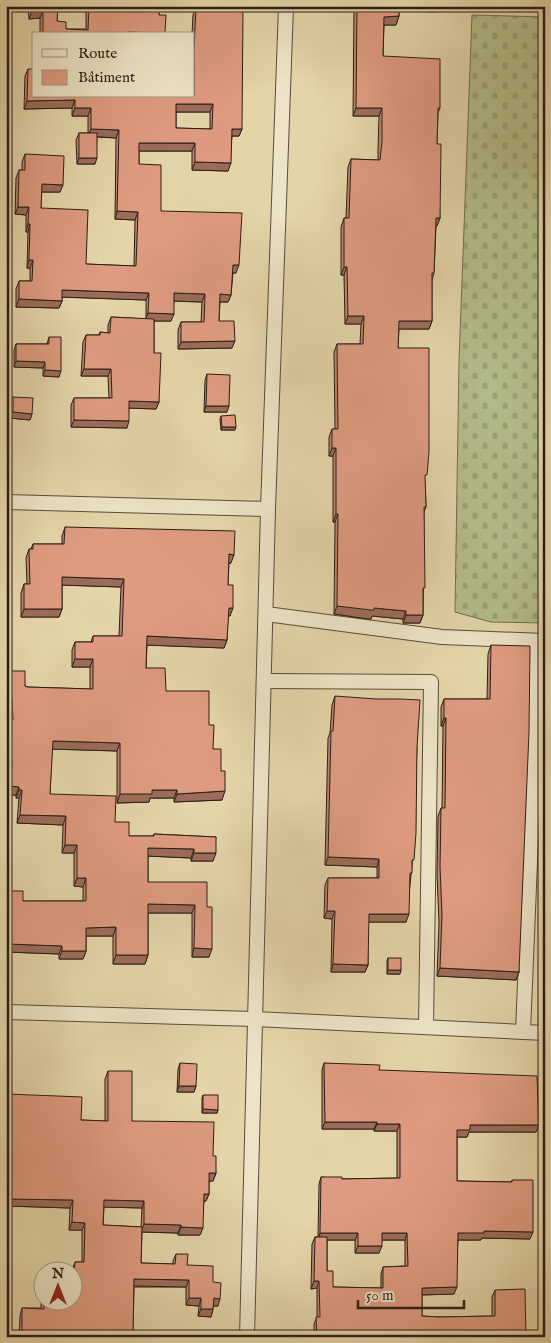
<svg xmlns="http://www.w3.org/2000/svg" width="551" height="1343" viewBox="0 0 551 1343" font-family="'IM FELL English',serif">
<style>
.cemetery{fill:url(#cemetery-stones);stroke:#6f6e50}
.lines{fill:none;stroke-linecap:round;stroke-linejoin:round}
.minor-casing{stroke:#584c3c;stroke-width:16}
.minor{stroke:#ede4c7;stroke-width:14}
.wall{fill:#c0856e;stroke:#2a1f17;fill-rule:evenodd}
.shaded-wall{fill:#9c6c5a;stroke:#2a1f17}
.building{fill:#df9b80;stroke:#2a1f17;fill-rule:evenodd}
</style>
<defs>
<pattern id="cemetery-stones" width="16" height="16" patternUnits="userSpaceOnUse" patternTransform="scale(1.25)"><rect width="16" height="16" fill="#b4bd89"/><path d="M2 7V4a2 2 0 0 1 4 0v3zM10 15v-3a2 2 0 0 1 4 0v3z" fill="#9ba276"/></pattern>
</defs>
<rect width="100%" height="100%" fill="#e4d5a9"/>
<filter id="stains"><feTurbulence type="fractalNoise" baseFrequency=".004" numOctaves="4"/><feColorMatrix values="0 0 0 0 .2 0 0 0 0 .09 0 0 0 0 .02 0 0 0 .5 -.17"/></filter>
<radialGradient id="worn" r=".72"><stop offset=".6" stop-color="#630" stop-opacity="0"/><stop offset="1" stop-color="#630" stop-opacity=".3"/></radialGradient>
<!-- cemetery -->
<path class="cemetery" d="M472,15L545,17V623L491,622L455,612L459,361Z"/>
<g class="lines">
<defs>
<g id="minor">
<path d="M6,502L268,509"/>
<path d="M266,614L442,637L544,641"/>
<path d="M265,681L431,682L426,1027"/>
<path d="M6,1012L255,1019L545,1033"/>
<path d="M523,1032L535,740L536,641"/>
<path d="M247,1337L268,509L286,6"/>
</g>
</defs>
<!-- minor casing -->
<use href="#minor" class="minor-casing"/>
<!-- minor -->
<use href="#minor" class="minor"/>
</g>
<!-- wall -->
<g class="wall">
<path d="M28,6H58L57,21L66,29H86V11L88,6H159V15L165,33V34H40V18L29,19Z"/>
<path d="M354,6H399V16L396,25H384L383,56L440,108L438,113L437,144L440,218L437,226H436L434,273L432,280V321L429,329H399L398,348L425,481L426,507L424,512L423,615L420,623H403V619L372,616L371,619H368L334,614L335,522H333V456H329V437L332,429H335L334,352L337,344H360L361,324H345L344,275H341V227L344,218H346L348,167L351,159L378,160V150L379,116H353Z"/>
<path d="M196,7L242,129L239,136H232L228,171L192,170V151H139V164L161,211L236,273H233L231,295L228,302H220L219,321L232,348L178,349V330L181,322H201L202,302L174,301L171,321H154V353L159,402L156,409L129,408L127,428L71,427V405L74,398H109L108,376H81L83,342L86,335H99L100,332L108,333V325L111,317L146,319V300L62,297V301L59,308L16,307V289L19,281H30V268H27L28,232H26V215L15,214L16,178L19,170H22V162L25,154L60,192H41V208L86,264L134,266L135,220L115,219L116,138L97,137L95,164H77L76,140L79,133H88V116H72V108L24,109L25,76L28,69L34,96H194V34H192L193,15ZM176,112H210V129L176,128Z"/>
<path d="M49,337L59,377L43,376V368L14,367V350L16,344H47Z"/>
<path d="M207,374L227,412H204L205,380Z"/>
<path d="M13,397L32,414L30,420L10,418L11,403Z"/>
<path d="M221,416L235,430H221L220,419Z"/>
<path d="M65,527L231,563H229L228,585L230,616H228L227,640L224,648L147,645L146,668L166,691L209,725L213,749L221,771L222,800L174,802V798H150L149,802L117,803V751L52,749L50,794L115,822L129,836H153L154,834L216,837L213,861H191V858L148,856V882L207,907L209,957H192V913H148V955L145,964H113V936H86V951L83,959H59V954L6,952V898L9,891L23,901H83V887L74,886V853H62L63,825L17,823L19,798H16V795H7L9,768H6V720H10V706H7V679L10,671L27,687L90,689V667H72V650L75,642H91L93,636H119L121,587L62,585V609L59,617H21V593L24,584H27L26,558L29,549H31L33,544H62V536Z"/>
<path d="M491,645L519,972L516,980L437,976L439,923L437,875L438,816L441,808H442L443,726H441V707L444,699H487L488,654Z"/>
<path d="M335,696L417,747L412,866L406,922H368V965L365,972H331L332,919L324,918L325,885L328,878H377V867L325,865L328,738L330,733L332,705Z"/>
<path d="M388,958L400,974H387V961Z"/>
<path d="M180,1063L196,1086L194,1092H177L178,1069Z"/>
<path d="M324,1063L379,1070L539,1125L536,1132H469L467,1137H457V1181L512,1182V1180L530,1239L482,1238L481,1240H458L454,1294L422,1295V1316L439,1317L492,1316V1297L495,1290L526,1337H314V1324L317,1317V1288L311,1289L312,1244L315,1237H318L319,1184L321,1177L342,1179L397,1178V1131H374V1129H322V1070ZM327,1240H355V1253H379L382,1240H405V1266L383,1267L381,1274V1288L333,1287L327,1271Z"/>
<path d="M108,1071L132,1121L213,1156L216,1173L213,1181H209V1194L206,1201H204L200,1235H178V1233L142,1232L141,1263L173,1264V1261L176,1254L187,1265L213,1282L218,1306H213V1309L211,1317L198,1316L199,1306L186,1305V1287H134L133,1334L183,1337H19L20,1316L22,1308H41L42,1285V1300H72V1270L75,1262H82V1230H69L70,1208L6,1206V1097L7,1094L81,1120L105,1121V1079ZM104,1207L142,1208L141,1227L103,1225Z"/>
<path d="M203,1095L218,1110L217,1113H202V1098Z"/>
</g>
<!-- shaded-wall -->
<g class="shaded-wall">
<path d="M6,6H27L26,9L6,7Z"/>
<path d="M427,9H439L438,12H426Z"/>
<path d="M32,11H43L40,18L29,19Z"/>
<path d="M399,16L396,25H381L384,17Z"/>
<path d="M128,32L165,33V34H127Z"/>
<path d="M75,100L72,108L24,109L27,101Z"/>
<path d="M176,104H213L210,112H173Z"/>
<path d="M75,108H91L88,116H72Z"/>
<path d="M356,108H382L379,116H353Z"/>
<path d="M91,129L119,130L116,138L88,136Z"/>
<path d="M232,129H242L239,136H229Z"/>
<path d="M139,143H195L192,151H136Z"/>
<path d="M79,158H97L95,164H77Z"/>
<path d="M195,162L231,163L228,171L192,170Z"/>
<path d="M42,184L63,185L60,192H39Z"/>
<path d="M18,207H29L26,215L15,214Z"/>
<path d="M117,211L138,212L135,220L115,219Z"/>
<path d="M436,218H440L437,226H433Z"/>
<path d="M28,224H30L28,232H26Z"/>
<path d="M29,260H33L30,268H27Z"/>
<path d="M233,265H239L236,273H230Z"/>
<path d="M344,267H347L344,275H341Z"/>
<path d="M62,290L149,293L146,300L59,297Z"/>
<path d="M174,293L205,294L202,302L172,301Z"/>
<path d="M220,294L231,295L228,302H217Z"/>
<path d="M19,299L62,301L59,308L16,307Z"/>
<path d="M148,313L174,314L171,321H145Z"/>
<path d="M348,316H364L361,324H345Z"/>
<path d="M399,321H432L429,329H396Z"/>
<path d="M235,341L232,348L178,349L181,342Z"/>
<path d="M16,361L45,362L43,368L14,367Z"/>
<path d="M84,369H111L108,376H81Z"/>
<path d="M45,370L61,371L59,377L43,376Z"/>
<path d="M129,401L159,402L156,409L126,408Z"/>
<path d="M206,406H229L227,412H204Z"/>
<path d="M13,412L32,414L30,420L10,418Z"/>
<path d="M74,420L129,421L127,428L71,427Z"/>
<path d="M222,427H236L235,430H221Z"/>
<path d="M332,448H336L333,456H329Z"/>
<path d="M336,514H338L335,522H333Z"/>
<path d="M229,554L234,555L231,563H226Z"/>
<path d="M62,577L124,579L121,587L59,585Z"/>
<path d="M337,606L374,608L406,611L403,619L372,616L371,619H368L334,614Z"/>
<path d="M229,608H233L230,616H226Z"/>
<path d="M24,609H62L59,617H21Z"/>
<path d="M406,615H423L420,623H403Z"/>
<path d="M147,636L227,640L224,648L144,645Z"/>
<path d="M75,659H93L90,667H72Z"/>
<path d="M10,698H12L10,706H7Z"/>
<path d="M444,718H446L443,726H441Z"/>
<path d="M53,741L120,743L117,751L50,749Z"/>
<path d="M7,759L12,760L9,768H6Z"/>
<path d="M10,786L19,787L16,795H7Z"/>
<path d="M19,790H22L19,798H16Z"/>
<path d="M152,790H177L174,798H150L149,802L117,803L120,794Z"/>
<path d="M225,791L222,800L174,802L177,794Z"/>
<path d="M20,815L66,816L63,825L17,823Z"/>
<path d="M65,845H77L74,853H62Z"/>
<path d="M148,848L194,849L191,858L145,856Z"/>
<path d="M194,853H216L213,861H191Z"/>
<path d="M328,857L379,859L377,867L325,865Z"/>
<path d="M77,878H86L83,887L74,886Z"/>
<path d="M148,904L195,905L192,913H145Z"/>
<path d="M327,911H335L332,919L324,918Z"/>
<path d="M369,914H409L406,922H366Z"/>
<path d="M116,927L113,936H83L86,928Z"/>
<path d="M7,944L62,946L59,954L6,952V947Z"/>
<path d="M194,948L212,949L209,957H192Z"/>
<path d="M62,951H86L83,959H59Z"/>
<path d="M116,955H148L145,964H113Z"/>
<path d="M333,964L368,965L365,972H331Z"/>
<path d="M440,968L519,972L516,980L437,976Z"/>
<path d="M388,970H401L400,974H387Z"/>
<path d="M179,1086H196L194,1092H177Z"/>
<path d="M203,1109L218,1110L217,1113H202Z"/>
<path d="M325,1122H377L374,1129H322Z"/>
<path d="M377,1124H400L397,1131H374Z"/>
<path d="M470,1125H539L536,1132H469L467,1137H454L457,1130Z"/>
<path d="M209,1173H216L213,1181H206Z"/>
<path d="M204,1194H209L206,1201H201Z"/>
<path d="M6,1199L73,1200L70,1208L6,1206Z"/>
<path d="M104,1200L144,1201L142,1208L101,1207Z"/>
<path d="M72,1222L85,1223L82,1230H69Z"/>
<path d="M144,1224L181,1225L178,1233L141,1232Z"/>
<path d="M181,1227L203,1228L200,1235H178Z"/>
<path d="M484,1231L533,1232L530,1239L482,1238L481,1240H456L458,1233Z"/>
<path d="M320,1233H358L355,1240H318Z"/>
<path d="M382,1233H407L405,1240H379Z"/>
<path d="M358,1246H382L379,1253H355Z"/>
<path d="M134,1279L189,1280L186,1287L131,1286Z"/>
<path d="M314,1281H319L317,1288L311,1289Z"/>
<path d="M457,1287L454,1294L419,1295L422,1288Z"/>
<path d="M189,1298H201L199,1306L186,1305Z"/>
<path d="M214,1298L220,1299L218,1306H211Z"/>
<path d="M201,1309H213L211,1317L198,1316Z"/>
</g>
<!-- building -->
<g class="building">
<path d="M32,6H58L57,21L66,22V29L88,30L89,6H159V15H166L165,33L128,32L127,34H43V11H32Z"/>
<path d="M357,6H399V16L384,17L383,56L440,59V108H438L437,144H441L440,218H436L434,273H432V321H399L398,348H429V452L427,475H425L426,507H424L425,588H423V615H406V611L374,608V610H371L337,606L338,514H336V448H332V429H338L337,344H363L364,316H348L347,267H344V218H349L351,159L380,160L382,142V108H356Z"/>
<rect x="427" y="6" width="12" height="3"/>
<path d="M196,7L243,9L242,129H232L231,163L195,162V143H139V164L161,165V211L242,213L239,265H233L231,295L220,294L219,321H234L235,341L181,342V322H204L205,294L174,293V314L148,313L149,293L62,290V301L19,299V281H32L33,260H29L30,224H28L29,207H18L19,170H25V154L64,156L63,185L42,184L41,208L88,210L86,264L136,266L138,212L117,211L119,130L91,129V108H75V100L27,101L28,69H34V96H194V49ZM176,104H213L212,129L176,128Z"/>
<rect x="79" y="133" width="18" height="25"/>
<path d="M111,317L154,319V353H161L159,402L129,401V421L74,420V398H112L111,369H84L86,335H100V332L110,333Z"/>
<path d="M49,337H61V371L45,370V362L16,361V344H49Z"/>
<path d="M207,374L230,375L229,406H206Z"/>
<path d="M13,397L33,398L32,414L13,412Z"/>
<path d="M235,415L236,427H222L221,416Z"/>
<path d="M65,527L235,531L234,555L229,554L228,585H233V608H229L227,640L147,636L146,668H165L166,691H209V725H214L213,749H221V771H225V791L177,794V790H152V794H120V743L53,741L50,794L116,796L115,822H129V836H154V834L216,837V853H194V849L148,848V882H207V907H212V949L194,948L195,905L148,904V955H116V927L86,928V951H62V946L7,944L8,913H6V899H9V891H23V901H86V878H77V845H65L66,816L20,815L22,790H19V787L10,786L12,760L7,759L6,720H13L12,698H10V671H25V686L27,687L93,689V659H75V642H93V636H122L124,579L62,577V609H24V584H30L29,549H33V544H64Z"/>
<path d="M491,645L530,646L529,732L519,972L440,968L442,915L440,867L441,808H445L446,718H444V699H490Z"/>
<path d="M335,696L376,699H400L420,700L417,747L416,833L414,860H412V873H410L409,914H369L368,965L333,964L335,911H327L328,878H379V859L328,857L331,731H333Z"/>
<rect x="388" y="958" width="13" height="12"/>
<path d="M180,1063L197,1064L196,1086H179Z"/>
<path d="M324,1063L380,1065L379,1070L407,1071L537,1076L539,1125H470V1130H457V1181L512,1182V1180H533V1232L484,1231V1233H458L457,1287L422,1288V1316L439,1317L495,1316V1290L525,1289L526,1337H317L316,1317H320L319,1281H314L315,1237H327V1271H333V1287L383,1288V1267L408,1266L407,1233H382V1246H358V1233H320L321,1177H342V1179L400,1178V1124H377V1122H325Z"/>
<path d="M108,1071H132V1121L214,1122L213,1156H216V1173H209V1194H204L203,1228L181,1227V1225L144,1224V1201L104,1200L103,1225L142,1227L141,1263L175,1264L176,1254H188L187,1265L213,1266V1282L221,1283L220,1299L214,1298L213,1309H201V1298H189V1280L134,1279L133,1334L183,1335V1337H22V1308L44,1309V1300H72V1270H65H74L75,1262H84L85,1223L72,1222L73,1200L6,1199L7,1094L82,1097L81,1120L108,1121Z"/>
<path d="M203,1095H218V1110L203,1109Z"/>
</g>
<!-- margin -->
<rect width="551" height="1343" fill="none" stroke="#e4d5a9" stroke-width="25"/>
<rect x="8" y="8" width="536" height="1328" fill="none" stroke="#2a1f17" stroke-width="2.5"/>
<rect x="12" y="12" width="526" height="1318" fill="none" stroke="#2a1f17"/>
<!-- legend -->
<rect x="32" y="32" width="162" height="65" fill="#ede4c7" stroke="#9f9581"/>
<rect x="42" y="49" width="25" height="8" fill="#ede4c7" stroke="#9f9581"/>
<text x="78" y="58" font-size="15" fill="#2a1f17">Route</text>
<rect x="42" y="70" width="25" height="15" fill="#df9b80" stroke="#9f9581"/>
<text x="78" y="82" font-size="15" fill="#2a1f17">Bâtiment</text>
<!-- north arrow -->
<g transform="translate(58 1286)"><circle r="24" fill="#ede4c7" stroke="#9f9581"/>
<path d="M0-4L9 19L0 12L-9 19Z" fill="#8f2418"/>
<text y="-8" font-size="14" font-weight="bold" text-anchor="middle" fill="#2a1f17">N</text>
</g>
<!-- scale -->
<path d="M358 1300v8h106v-8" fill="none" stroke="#2a1f17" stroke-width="2.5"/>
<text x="366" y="1300" font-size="15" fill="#2a1f17" stroke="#ede4c7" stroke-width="4" paint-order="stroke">50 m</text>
<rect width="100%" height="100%" filter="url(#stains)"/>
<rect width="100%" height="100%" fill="url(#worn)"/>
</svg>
